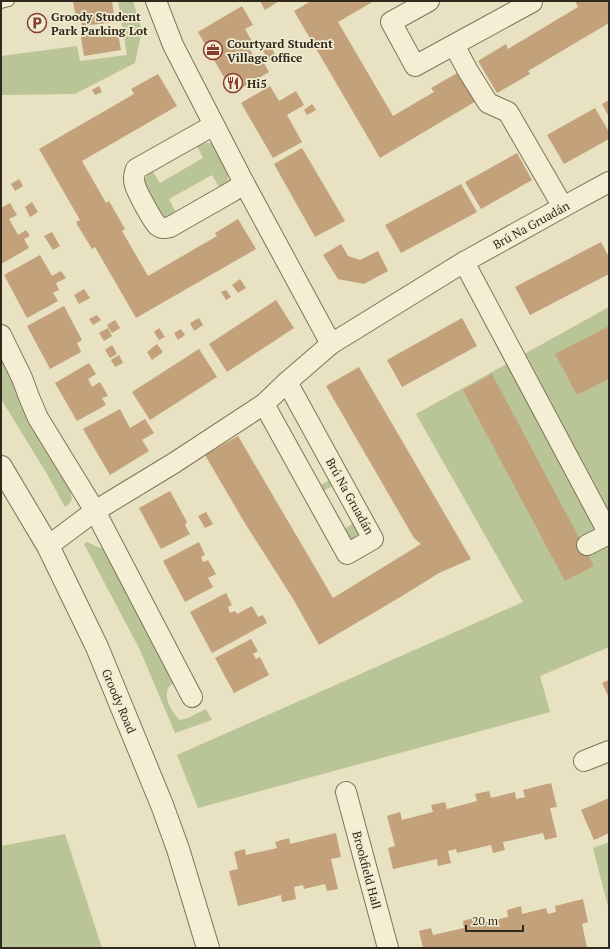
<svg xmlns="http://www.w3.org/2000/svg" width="610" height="949" viewBox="0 0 610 949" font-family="'PT Serif',serif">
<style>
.green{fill:#bac597}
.building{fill:#c2a17b}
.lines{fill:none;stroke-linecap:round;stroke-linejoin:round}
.service-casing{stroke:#80735b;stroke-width:12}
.minor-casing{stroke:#80735b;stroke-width:22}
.tertiary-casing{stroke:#80735b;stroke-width:24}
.service{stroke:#f4eed4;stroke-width:10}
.minor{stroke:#f4eed4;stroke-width:20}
.tertiary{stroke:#f4eed4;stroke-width:22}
.labels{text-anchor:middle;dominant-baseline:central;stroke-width:3.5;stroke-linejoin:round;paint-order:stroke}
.poi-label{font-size:12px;font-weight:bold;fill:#31291e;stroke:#f1ebd0;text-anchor:start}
.street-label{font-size:12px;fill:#31291e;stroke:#f1ebd0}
</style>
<rect width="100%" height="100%" fill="#e8e1c2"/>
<!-- green -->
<g class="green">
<path d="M118,1H133L142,30L135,63L75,94L1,95V56L77,46L80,61L127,55Z"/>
<path d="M206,143H212L215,146L229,174L227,182L219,187L212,175L169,199L176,213L168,218L161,215L146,191L144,180L148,175L153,172L160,183L203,158L197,146Z"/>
<path d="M609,307V647L540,676L550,712L198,808L177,755L523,602L416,414Z"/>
<path d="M1,350L72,491L71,496L72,499L69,504L65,507L47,474L1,399Z"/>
<path d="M332,479L336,484L323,491L344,529L356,522L362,534L359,537L349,541L315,488Z"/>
<path d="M87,542L100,548L106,546L174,683C172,684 170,685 169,687C162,697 173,714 180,720L188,718L206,709L212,720L175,733L140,650L84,544Z"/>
<path d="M65,834L102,948H1V846Z"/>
<path d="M609,842V910L593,848Z"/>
</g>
<!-- building -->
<g class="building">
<path d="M73,1H112L115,22L82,26L81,19H76Z"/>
<path d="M260,1H279L265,10Z"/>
<path d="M311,1H374L338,22L393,116L434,92L431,88L461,71L478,100L380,158L294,11Z"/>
<path d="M575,1H609V23L528,71L530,74L497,93L478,61L506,44L508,49L578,7Z"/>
<path d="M242,6L253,25L245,29L254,45L249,48L255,58L260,56L269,72L233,93L198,32Z"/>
<path d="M110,28L111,35L118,34L121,50L84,56L80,32Z"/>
<path d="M271,46L276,57L269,61L263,51Z"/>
<path d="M158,74L177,106L82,161L106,203L109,201L125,229L122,231L148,276L217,236L215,233L238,219L256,249L136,318L95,247L92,249L78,226L76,222L80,220L39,149L134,94L131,89Z"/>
<path d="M99,86L102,92L95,95L92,90Z"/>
<path d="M270,86L279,101L296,91L304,105L287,115L302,142L273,158L241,103Z"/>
<path d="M609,100V117L602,104Z"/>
<path d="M312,104L316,110L307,115L304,110Z"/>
<path d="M595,108L609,132V139L564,164L547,135Z"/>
<path d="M302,148L345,221L315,237L274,164Z"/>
<path d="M517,153L532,180L481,209L465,182Z"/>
<path d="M19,179L23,186L15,191L11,184Z"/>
<path d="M461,184L477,212L401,253L385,225Z"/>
<path d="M32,202L38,212L30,217L25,207Z"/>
<path d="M10,203L17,215L9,219L18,235L26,230L30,236L24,239L29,248L1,264V208Z"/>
<path d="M52,232L60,246L53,250L44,236Z"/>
<path d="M601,242L609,257V274L530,315L515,287Z"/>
<path d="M341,244L348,256L360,260L378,251L388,271L364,284L338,279L323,255Z"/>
<path d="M40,255L52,276L61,271L66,278L56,283L59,290L53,293L58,301L27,318L4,275Z"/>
<path d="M240,279L246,288L238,293L232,285Z"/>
<path d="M84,289L90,298L79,304L74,295Z"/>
<path d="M226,290L231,297L226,300L221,292Z"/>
<path d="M276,300L294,328L227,372L209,344Z"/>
<path d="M64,306L82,340L77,343L81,352L50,369L27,326Z"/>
<path d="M97,315L101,320L93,325L89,319Z"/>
<path d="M199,318L203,325L194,331L190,323Z"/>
<path d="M462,318L477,346L402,387L387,360Z"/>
<path d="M115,320L120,328L112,333L107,325Z"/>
<path d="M609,326V379L577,395L555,354Z"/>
<path d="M108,328L112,336L104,341L99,333Z"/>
<path d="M159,328L165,337L159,340L154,332Z"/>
<path d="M181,329L185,335L178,340L174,333Z"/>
<path d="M157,344L163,352L152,360L147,352Z"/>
<path d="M112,345L117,354L110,358L105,350Z"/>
<path d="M199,349L217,377L150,420L132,392Z"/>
<path d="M119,355L123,363L115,367L111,360Z"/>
<path d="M89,363L96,374L88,379L92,387L100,382L108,396L102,398L106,405L77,421L55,383Z"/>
<path d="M359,367L471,559L439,573L402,596L319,645L292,597L246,525L205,455L238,436L333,598L421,544L414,538L326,386Z"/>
<path d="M492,374L594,566L565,581L463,390Z"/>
<path d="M120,409L130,428L145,419L154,433L142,440L149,451L110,475L83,429Z"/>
<path d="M170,491L187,522L185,525L190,534L161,549L139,508Z"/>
<path d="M206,512L213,524L205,528L198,516Z"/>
<path d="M199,542L205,555L201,557L203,562L208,560L216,574L208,578L213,587L185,602L163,561Z"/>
<path d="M226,593L232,605L228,607L230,613L235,611L237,614L252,606L258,617L263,615L267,623L212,653L190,612Z"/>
<path d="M251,639L258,651L253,654L256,659L260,657L269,675L234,693L215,658Z"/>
<path d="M609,680V698L602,683Z"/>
<path d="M551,783L557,807L550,808L557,837L545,840L543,833L503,842L505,850L493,853L491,845L457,853L456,849L448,851L451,863L438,866L437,859L393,869L388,848L395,846L387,816L400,812L402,820L433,812L431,805L445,802L447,809L477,801L475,794L489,791L491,798L515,792L516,799L525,797L523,790Z"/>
<path d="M609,798V833L594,840L581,810Z"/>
<path d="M336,833L341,857L331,859L338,889L327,891L325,884L304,889L303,885L294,887L296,899L282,902L281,895L238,906L229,871L238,869L234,852L245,849L246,855L277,848L275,842L289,838L290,844Z"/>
<path d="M583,899L588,922L582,924L587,948H423L419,931L431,928L433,935L464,928L463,921L476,917L478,924L508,917L507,910L521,906L522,914L546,908L548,914L556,912L555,906Z"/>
</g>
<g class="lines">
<defs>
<path id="service" d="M1,3L9,1"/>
<g id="minor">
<path d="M156,1L173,45L244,183L331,344"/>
<path d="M429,1L391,22L415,66L532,2V1"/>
<path d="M454,45L468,71L488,103L508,112L563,207"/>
<path d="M214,125L136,169C134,175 133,179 135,185C137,192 153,222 158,226C162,229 166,228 170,227L233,191L244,183"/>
<path d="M464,262L609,534"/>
<path d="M1,335L22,378L29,397L38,418L95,511L192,697"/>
<path d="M264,404L347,554L373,539L287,382"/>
<path d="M587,545L609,534"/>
<path d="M48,546L95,511L174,463L264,404L287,382L331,344L464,262L563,207L609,182"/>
<path d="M584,761L609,751"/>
<path d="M346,792L388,948"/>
</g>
<path id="tertiary" d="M1,467L48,546L97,647L162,805L178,849L208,948"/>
</defs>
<!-- service casing -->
<use href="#service" class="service-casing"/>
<!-- minor casing -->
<use href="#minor" class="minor-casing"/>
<!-- tertiary casing -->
<use href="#tertiary" class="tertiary-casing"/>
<!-- service -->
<use href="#service" class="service"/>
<!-- minor -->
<use href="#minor" class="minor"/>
<!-- tertiary -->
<use href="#tertiary" class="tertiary"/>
</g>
<!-- icons -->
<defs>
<symbol id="parking-ring" viewBox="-11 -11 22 22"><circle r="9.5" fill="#f1ebd0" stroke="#883b32" stroke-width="1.5"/><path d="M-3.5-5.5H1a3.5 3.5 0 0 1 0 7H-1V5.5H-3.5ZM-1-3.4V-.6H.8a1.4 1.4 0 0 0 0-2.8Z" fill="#883b32"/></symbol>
<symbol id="office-ring" viewBox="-11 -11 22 22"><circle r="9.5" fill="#f1ebd0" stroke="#883b32" stroke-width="1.5"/><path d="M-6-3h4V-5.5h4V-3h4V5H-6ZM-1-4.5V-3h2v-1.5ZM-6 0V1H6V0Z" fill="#883b32"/></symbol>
<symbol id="restaurant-ring" viewBox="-11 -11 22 22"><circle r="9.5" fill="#f1ebd0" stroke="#883b32" stroke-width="1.5"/><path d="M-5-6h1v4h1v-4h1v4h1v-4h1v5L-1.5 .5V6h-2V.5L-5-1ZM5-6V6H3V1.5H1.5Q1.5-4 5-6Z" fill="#883b32"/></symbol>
</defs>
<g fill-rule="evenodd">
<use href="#parking-ring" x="26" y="12" width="22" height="22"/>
<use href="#office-ring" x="202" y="39" width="22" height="22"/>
<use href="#restaurant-ring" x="222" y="72" width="22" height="22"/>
</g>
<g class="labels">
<!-- poi labels -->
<g class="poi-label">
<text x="51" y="16">Groody Student<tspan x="51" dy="14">Park Parking Lot</tspan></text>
<text x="227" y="43">Courtyard Student<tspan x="227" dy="14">Village office</tspan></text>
<text x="247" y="83">Hi5</text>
</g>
<!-- street labels -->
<g class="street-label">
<text transform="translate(531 225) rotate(-29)">Brú Na Gruadán</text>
<text transform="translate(350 496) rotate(61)">Brú Na Gruadán</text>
<text transform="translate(119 701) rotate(67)">Groody Road</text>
<text transform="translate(367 870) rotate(75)">Brookfield Hall</text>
</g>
</g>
<!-- border -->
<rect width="610" height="949" fill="none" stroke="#31291e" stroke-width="4"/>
<!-- scale -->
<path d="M466 925v6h57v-6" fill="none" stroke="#31291e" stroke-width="2"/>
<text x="472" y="925" font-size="12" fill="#31291e" stroke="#f1ebd0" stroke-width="3" paint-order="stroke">20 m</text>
</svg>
